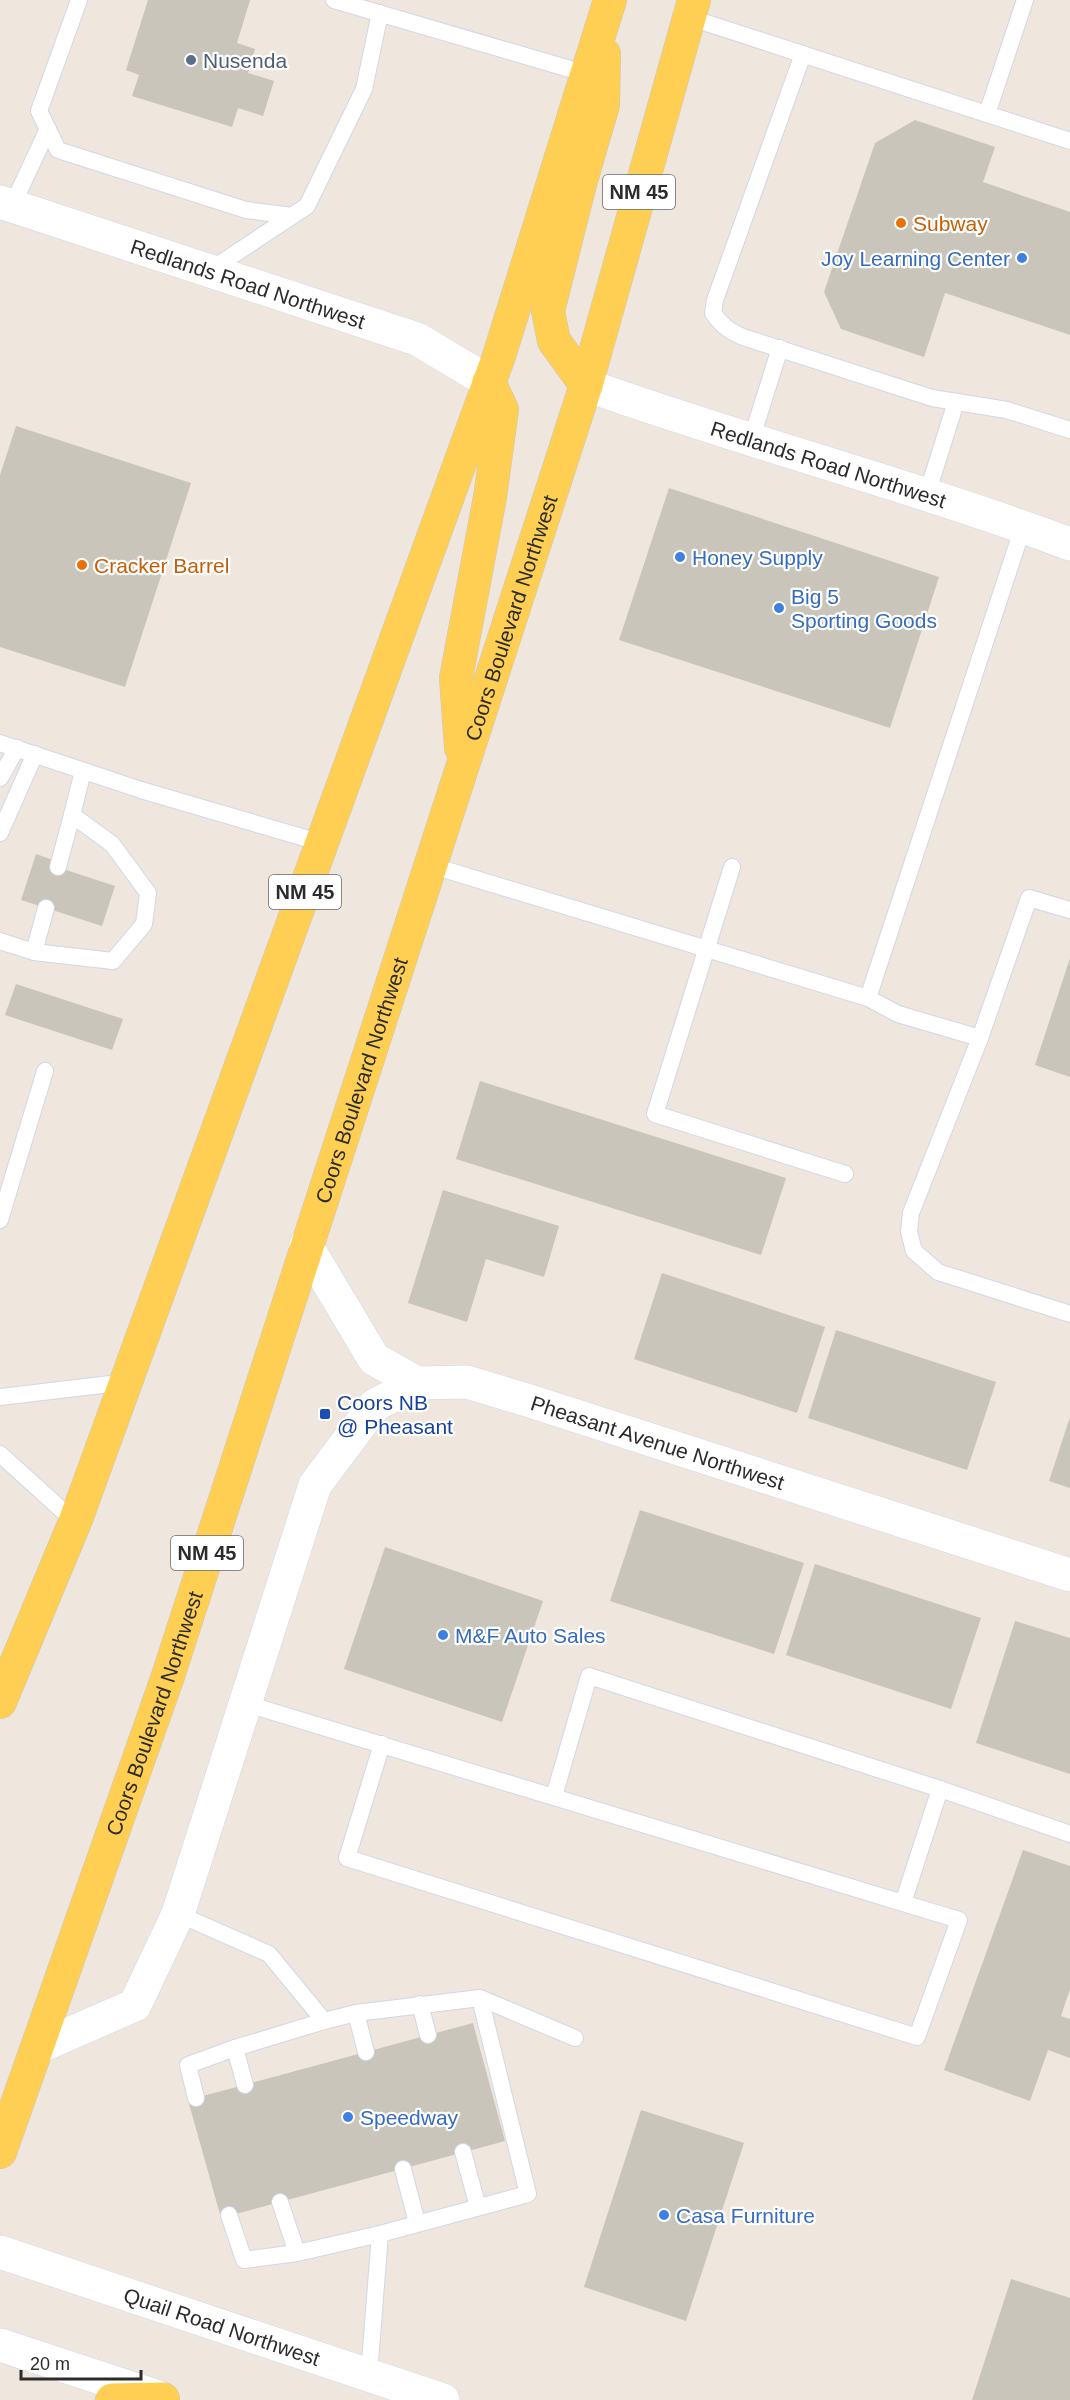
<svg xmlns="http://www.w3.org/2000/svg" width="1070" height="2400" viewBox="0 0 1070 2400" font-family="Helvetica,sans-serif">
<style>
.building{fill:#c9c5bb}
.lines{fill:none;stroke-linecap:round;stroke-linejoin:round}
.lane-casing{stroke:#d2d7e6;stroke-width:18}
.street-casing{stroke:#d2d7e6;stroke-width:34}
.secondary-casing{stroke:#d2d7e6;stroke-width:34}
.primary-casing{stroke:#c8c8c8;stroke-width:34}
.lane{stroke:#fff;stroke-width:16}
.street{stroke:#fff;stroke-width:33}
.secondary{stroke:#fff;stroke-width:33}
.primary{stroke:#fecf53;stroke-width:33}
.service-dot{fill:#5c6f8a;stroke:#fff;stroke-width:2}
.food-dot{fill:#e8710a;stroke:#fff;stroke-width:2}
.shop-dot{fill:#3f7fe0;stroke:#fff;stroke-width:2}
.transit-dot{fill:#1a4fb4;stroke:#fff;stroke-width:2}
.labels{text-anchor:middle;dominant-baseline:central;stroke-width:4.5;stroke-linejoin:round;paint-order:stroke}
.shield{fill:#fff;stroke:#6b6b6b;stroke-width:1.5}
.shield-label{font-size:20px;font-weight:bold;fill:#2c2c2c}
.service-label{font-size:21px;fill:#4e5e75;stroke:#fff;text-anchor:start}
.food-label{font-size:21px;fill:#c56008;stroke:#fff;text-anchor:start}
.shop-label{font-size:21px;fill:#366cbe;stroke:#fff;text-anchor:start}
.street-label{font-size:21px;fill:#2c2c2c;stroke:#fff}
.transit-label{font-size:21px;fill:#164399;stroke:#fff;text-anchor:start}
</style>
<rect width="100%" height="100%" fill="#efe6dd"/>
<!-- building -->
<g class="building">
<path d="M148,0H250L237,43L255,49L248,73L274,81L263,116L238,108L232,127L132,96L139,75L126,70Z"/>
<path d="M915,120L995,147L983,182L1070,212V335L945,293L924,357L841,329L824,292L875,143Z"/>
<path d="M16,426L191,483L125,687L0,647V475Z"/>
<path d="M669,488L939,577L890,728L619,640Z"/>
<path d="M36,854L56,861L54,866L115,886L102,926L21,900Z"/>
<path d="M1070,958V1077L1035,1065Z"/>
<path d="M16,984L123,1019L112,1050L5,1015Z"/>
<path d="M480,1081L786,1178L761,1255L456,1159Z"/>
<path d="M443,1190L559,1226L544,1277L486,1259L467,1322L408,1303Z"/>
<path d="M662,1273L825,1327L797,1413L634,1359Z"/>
<path d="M836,1330L996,1382L967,1470L808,1418Z"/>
<path d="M1070,1417V1488L1049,1481Z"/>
<path d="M640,1510L804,1563L774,1654L610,1601Z"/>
<path d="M385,1547L543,1601L502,1722L344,1669Z"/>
<path d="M815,1564L981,1618L951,1709L786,1655Z"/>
<path d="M1015,1621L1070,1638V1774L976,1743Z"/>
<path d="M1023,1850L1070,1866V1989L1061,2016L1070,2019V2058L1048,2050L1030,2101L944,2070Z"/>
<path d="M473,2023L505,2141L221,2218L188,2100Z"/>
<path d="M641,2110L744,2143L686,2321L584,2287Z"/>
<path d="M1011,2279L1070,2298V2400H972Z"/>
</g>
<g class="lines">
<defs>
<g id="lane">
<path d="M79,0L39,111L58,150L246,210L292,216"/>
<path d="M334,0L587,74"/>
<path d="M688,17L1070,141"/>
<path d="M803,54L715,300L713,313C721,325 729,331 743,337L932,398L1007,410L1070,430"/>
<path d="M987,114L1025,0"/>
<path d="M12,206L48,129"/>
<path d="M209,271L307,206L364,89L380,13"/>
<path d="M751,440L780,348"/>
<path d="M927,494L956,402"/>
<path d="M0,743L141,790L322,843"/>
<path d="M0,778L17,748"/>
<path d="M0,833L35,754"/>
<path d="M430,865L868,998L1023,527"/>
<path d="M58,867L72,815"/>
<path d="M732,867L655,1114L845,1174"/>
<path d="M0,941L34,952L113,961L144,924L148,893L112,844L72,815L83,771"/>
<path d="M34,952L46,908"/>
<path d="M868,998L898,1014L980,1038L911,1213L909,1232L914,1251L938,1272L1070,1314"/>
<path d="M980,1038L1029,898L1070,910"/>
<path d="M0,1220L45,1071"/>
<path d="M0,1397L127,1382"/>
<path d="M0,1454L75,1522"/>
<path d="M247,1704L959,1920L917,2037L347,1858L382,1744"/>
<path d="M554,1796L589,1676L940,1789L1070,1834"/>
<path d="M903,1903L940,1789"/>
<path d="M178,1914L269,1954L324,2021L356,2013L480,1998L575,2038"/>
<path d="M420,2004L428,2035"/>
<path d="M356,2013L366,2052"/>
<path d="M235,2048L245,2085"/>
<path d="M196,2098L188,2065L235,2048L324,2021"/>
<path d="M463,2152L478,2207"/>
<path d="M403,2169L417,2223"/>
<path d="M280,2202L297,2253"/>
<path d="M229,2215L244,2260L297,2253L380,2234"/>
<path d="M369,2375L380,2234L528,2194L480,1998"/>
</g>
<g id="street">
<path id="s1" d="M306,1245L374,1359L417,1383L467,1382L530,1401L1070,1575"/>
<path d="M39,2047L135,2005L178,1914L315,1485L375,1405L417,1383"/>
</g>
<g id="secondary">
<path id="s2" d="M0,202L417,339L489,382"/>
<path id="s3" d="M586,385C746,442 911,485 1070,544"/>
<path id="s4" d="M0,2252L443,2400"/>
<path d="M0,2345L158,2397"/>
</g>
<g id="primary">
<path d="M586,385L554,341L548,311L580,184L603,105L604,54"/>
<path d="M461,748L456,678L490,497L502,410L489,382"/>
<path d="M0,1702L75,1522L499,356L610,0"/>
<path id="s5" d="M0,2152L168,1676L586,385L694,0"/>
<path d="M112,2400L163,2399"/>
</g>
</defs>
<!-- lane casing -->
<use href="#lane" class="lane-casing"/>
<!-- street casing -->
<use href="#street" class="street-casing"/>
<!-- secondary casing -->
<use href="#secondary" class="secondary-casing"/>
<!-- primary casing -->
<use href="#primary" class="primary-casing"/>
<!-- lane -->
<use href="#lane" class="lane"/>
<!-- street -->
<use href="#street" class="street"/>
<!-- secondary -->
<use href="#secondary" class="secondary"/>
<!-- primary -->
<use href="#primary" class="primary"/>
</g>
<!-- markers -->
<circle class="service-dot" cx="191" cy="60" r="6"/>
<g class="food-dot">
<circle cx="901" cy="223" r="6"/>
<circle cx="82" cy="565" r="6"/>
</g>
<g class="shop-dot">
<circle cx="1022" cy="258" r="6"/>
<circle cx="680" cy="557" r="6"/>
<circle cx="779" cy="608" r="6"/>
<circle cx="443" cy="1635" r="6"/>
<circle cx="348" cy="2117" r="6"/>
<circle cx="664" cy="2215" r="6"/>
</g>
<rect class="transit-dot" x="319" y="1408" width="12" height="12" rx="3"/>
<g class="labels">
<!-- shield labels -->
<g class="shield">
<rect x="603" y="175" width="72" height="34" rx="4.5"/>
<rect x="269" y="875" width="72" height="34" rx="4.5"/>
<rect x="171" y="1536" width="72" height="34" rx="4.5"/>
</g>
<g class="shield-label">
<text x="639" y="192">NM 45</text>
<text x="305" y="892">NM 45</text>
<text x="207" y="1553">NM 45</text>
</g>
<!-- service labels -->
<g class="service-label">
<text x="203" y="60">Nusenda</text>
</g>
<!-- food labels -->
<g class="food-label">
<text x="913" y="223">Subway</text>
<text x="94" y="565">Cracker Barrel</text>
</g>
<!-- shop labels -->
<g class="shop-label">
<text x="1010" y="258" text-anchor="end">Joy Learning Center</text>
<text x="692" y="557">Honey Supply</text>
<text x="791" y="596">Big 5<tspan x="791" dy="24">Sporting Goods</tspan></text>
<text x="455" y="1635">M&amp;F Auto Sales</text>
<text x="360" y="2117">Speedway</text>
<text x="676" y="2215">Casa Furniture</text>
</g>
<!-- street labels -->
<g class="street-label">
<text stroke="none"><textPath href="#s2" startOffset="261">Redlands Road Northwest</textPath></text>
<text stroke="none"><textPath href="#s3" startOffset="255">Redlands Road Northwest</textPath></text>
<text stroke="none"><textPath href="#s5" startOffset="1617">Coors Boulevard Northwest</textPath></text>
<text stroke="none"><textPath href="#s5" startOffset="1131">Coors Boulevard Northwest</textPath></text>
<text stroke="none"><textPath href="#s1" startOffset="432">Pheasant Avenue Northwest</textPath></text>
<text stroke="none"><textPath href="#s5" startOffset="465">Coors Boulevard Northwest</textPath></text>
<text stroke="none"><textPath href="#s4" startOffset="234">Quail Road Northwest</textPath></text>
</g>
<!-- transit labels -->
<g class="transit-label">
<text x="337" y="1402">Coors NB<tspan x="337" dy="24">@ Pheasant</tspan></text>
</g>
</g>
<!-- scale -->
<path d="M21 2370v9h120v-9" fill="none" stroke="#2c2c2c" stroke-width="3"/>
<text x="30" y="2370" font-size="18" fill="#2c2c2c" stroke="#ffffff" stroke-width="4.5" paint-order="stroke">20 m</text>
</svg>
